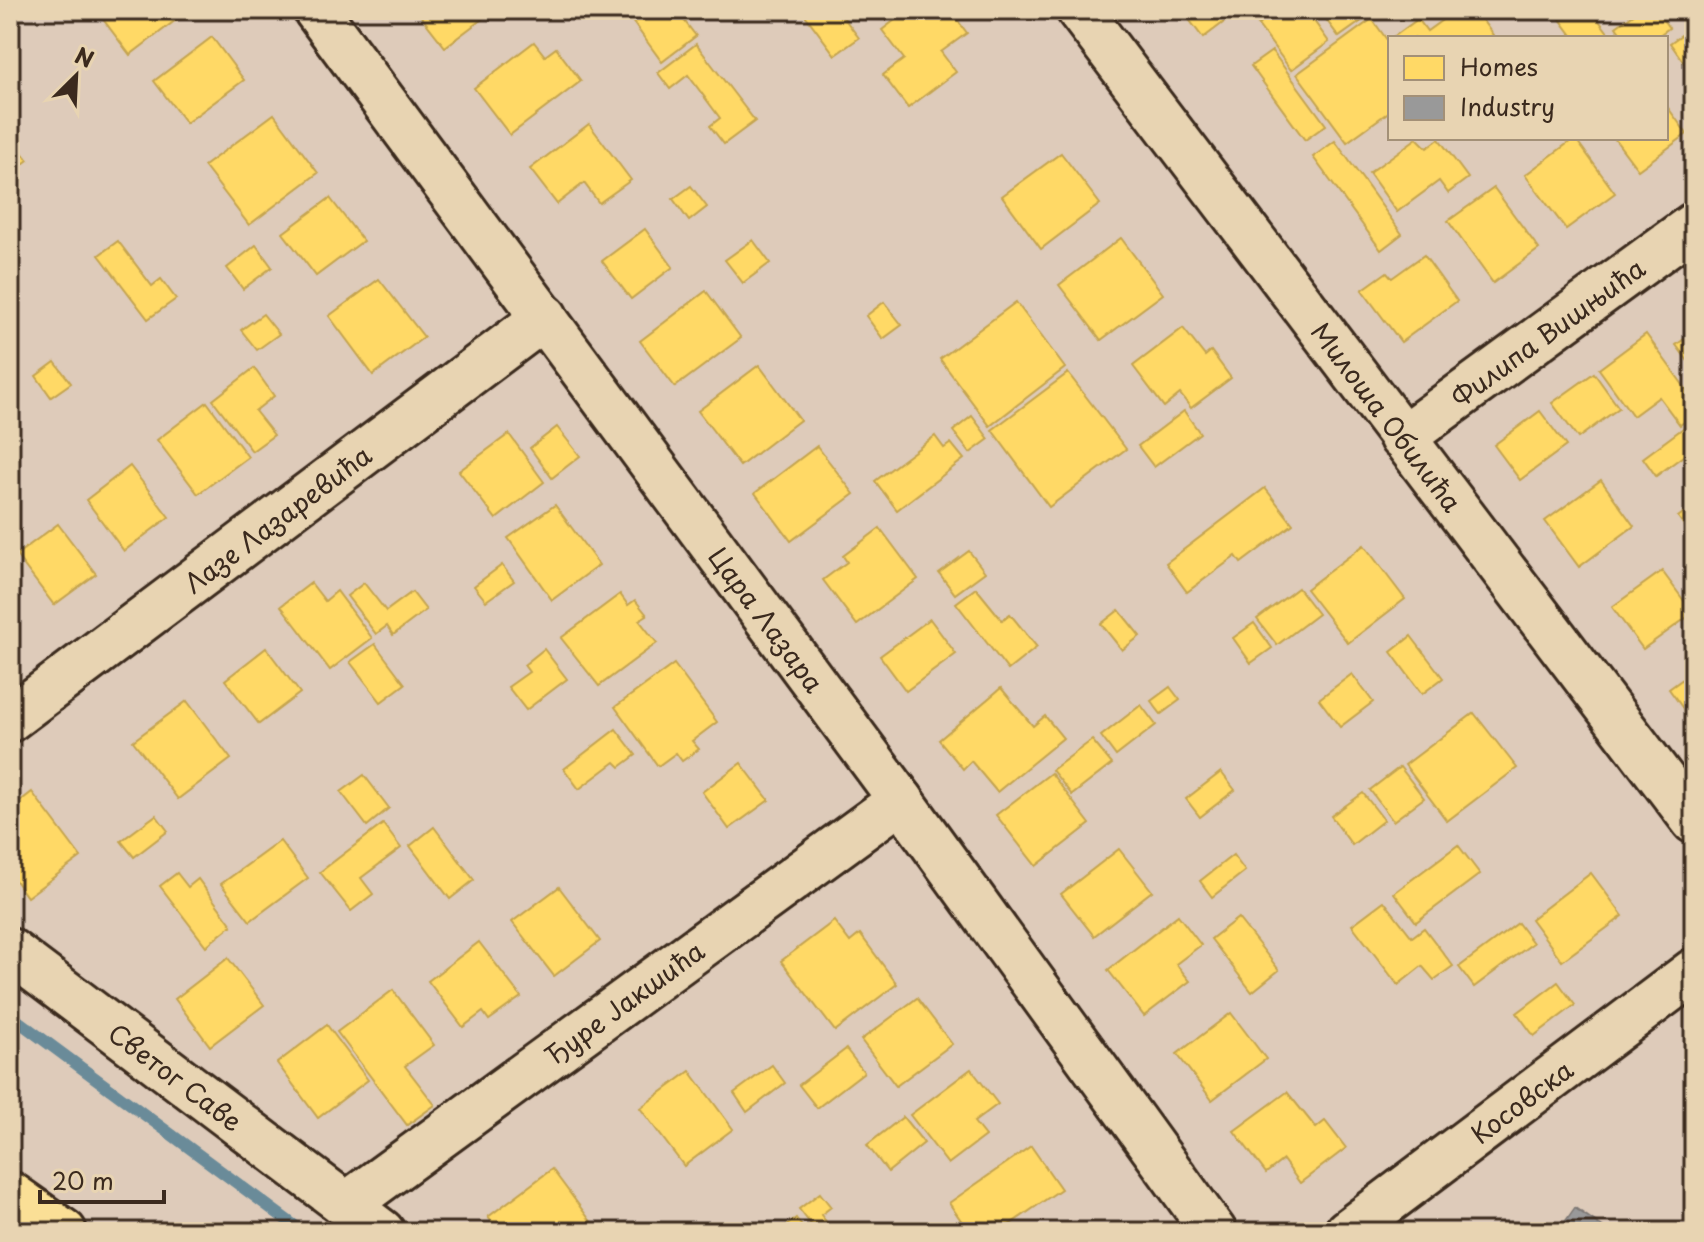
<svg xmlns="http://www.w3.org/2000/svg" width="1704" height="1242" viewBox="0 0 1704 1242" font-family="'Playpen Sans',sans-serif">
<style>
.homes{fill:#ffd966;stroke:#c4a450;stroke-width:2}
.industry{fill:#999;stroke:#7d7874;stroke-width:2}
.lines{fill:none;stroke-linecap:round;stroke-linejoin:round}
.stream{stroke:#6a8b99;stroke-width:12}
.minor-casing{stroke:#3b2a1e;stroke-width:50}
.major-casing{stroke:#3b2a1e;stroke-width:50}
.minor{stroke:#e8d4b2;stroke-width:44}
.major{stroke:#fadf96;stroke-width:44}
.labels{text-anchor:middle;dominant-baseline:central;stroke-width:8;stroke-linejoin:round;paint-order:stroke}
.street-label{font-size:26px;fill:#3b2a1e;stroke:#e8d4b2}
</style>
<rect width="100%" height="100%" fill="#decbba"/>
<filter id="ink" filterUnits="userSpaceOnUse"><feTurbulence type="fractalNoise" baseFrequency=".0125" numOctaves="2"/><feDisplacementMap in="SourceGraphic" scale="16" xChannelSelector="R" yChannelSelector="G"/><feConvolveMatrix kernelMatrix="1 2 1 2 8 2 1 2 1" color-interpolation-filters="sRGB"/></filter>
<g filter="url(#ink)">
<!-- homes -->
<g class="homes">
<path d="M96,10H189L130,55Z"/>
<path d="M416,10H494L445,47Z"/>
<path d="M639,10H676L696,36L662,62L629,17Z"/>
<path d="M838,10L859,38L835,55L802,11Z"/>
<path d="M908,10H950L967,33L941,52L956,72L908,108L883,75L904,59L882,30Z"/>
<path d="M1182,10H1240L1203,38Z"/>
<path d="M1279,10H1306L1329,42L1291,70L1258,25Z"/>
<path d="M1319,10H1377L1339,37Z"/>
<path d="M1456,10H1475L1493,35L1489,38H1392L1418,19L1427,31Z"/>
<path d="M1572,10H1591L1612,38H1574L1560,19Z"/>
<path d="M1639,10H1656L1669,28L1655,38H1624L1616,27Z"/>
<path d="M1372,19L1390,44V111L1347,142L1297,74Z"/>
<path d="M1694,26V77L1670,43Z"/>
<path d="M212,37L244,80L186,123L154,81Z"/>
<path d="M534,42L545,56L556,48L581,81L510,135L474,88Z"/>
<path d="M696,44L755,121L724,144L710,126L720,118L688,75L670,89L658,73Z"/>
<path d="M1272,51L1326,125L1305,140L1251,66Z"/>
<path d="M1666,105L1687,134L1638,170L1614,138H1666Z"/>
<path d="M274,114L318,173L249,225L204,166Z"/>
<path d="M589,124L631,180L599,203L584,183L557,204L530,169Z"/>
<path d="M10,137L28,160L10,174Z"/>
<path d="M1417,138L1427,148L1439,139L1468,178L1448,193L1439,181L1397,212L1369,173Z"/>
<path d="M1575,138L1615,193L1566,229L1525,175Z"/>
<path d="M1335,141L1402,234L1381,250L1313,157Z"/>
<path d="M1061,153L1100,204L1041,249L1002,196Z"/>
<path d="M691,186L707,207L689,221L673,199Z"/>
<path d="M1494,188L1539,249L1493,283L1448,221Z"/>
<path d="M330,198L363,241L316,276L283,233Z"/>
<path d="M645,229L673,267L631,299L602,261Z"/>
<path d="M1121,238L1163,294L1101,340L1059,285Z"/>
<path d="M753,240L770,263L743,283L725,260Z"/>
<path d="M118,241L152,286L161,279L176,299L148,319L99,255Z"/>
<path d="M256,245L272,267L243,289L227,268Z"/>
<path d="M1424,255L1457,301L1401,342L1362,290L1387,272L1392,278Z"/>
<path d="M379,279L424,337L373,375L329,316Z"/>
<path d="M706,291L741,338L675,387L640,341Z"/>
<path d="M884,302L902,325L883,339L866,316Z"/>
<path d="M1016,302L1065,368L990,426L940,359Z"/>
<path d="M263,314L279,334L257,350L241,330Z"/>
<path d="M1183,328L1205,356L1211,351L1231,378L1191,408L1180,394L1164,407L1133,366Z"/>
<path d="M1694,332V369L1676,345Z"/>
<path d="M1646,334L1694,400V415L1680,425L1659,397L1633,416L1599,369Z"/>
<path d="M55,362L71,383L51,397L36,376Z"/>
<path d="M759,365L800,420L740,466L698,411Z"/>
<path d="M254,368L274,396L255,411L274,435L252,451L213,400Z"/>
<path d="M1068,373L1126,449L1049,507L992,430Z"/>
<path d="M1594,373L1619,408L1578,438L1552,403Z"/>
<path d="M207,402L248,457L198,494L157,440Z"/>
<path d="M1184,411L1200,433L1154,467L1138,446Z"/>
<path d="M1540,411L1566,446L1520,480L1494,445Z"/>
<path d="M972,416L989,439L970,453L953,431Z"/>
<path d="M1694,420V448L1656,476L1643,458Z"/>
<path d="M557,427L580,456L552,478L530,448Z"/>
<path d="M509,434L544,482L496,519L459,471Z"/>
<path d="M935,436L944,448L951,443L964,459L897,510L875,481Z"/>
<path d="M817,446L854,494L791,541L755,493Z"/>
<path d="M130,466L169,517L124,551L86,500Z"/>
<path d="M1601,480L1634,526L1579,567L1545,521Z"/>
<path d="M1265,488L1293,524L1241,563L1236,556L1187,592L1166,563Z"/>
<path d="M555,505L599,565L552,600L508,538Z"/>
<path d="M1694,505V539L1678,517Z"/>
<path d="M58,524L96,574L54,605L16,555Z"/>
<path d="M880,528L918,579L857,625L823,580L847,562L843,556Z"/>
<path d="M1364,545L1405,599L1348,643L1306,589Z"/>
<path d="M969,551L985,572L955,594L939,573Z"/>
<path d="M502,565L514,581L486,601L474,586Z"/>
<path d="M1662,571L1693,613L1643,649L1612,607Z"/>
<path d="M311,583L325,601L337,591L372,638L330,670L281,606Z"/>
<path d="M364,583L386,611L412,592L426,610L393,635L387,626L376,634L347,596Z"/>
<path d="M976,588L1002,620L1010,614L1037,647L1008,670L956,603Z"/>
<path d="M1298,588L1318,614L1277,645L1257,619Z"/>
<path d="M620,594L628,605L635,600L647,615L639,620L657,643L599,686L561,638Z"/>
<path d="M1119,610L1140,636L1122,650L1101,624Z"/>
<path d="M930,619L956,654L906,691L880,656Z"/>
<path d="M1254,623L1272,648L1251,663L1233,638Z"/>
<path d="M1411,636L1443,678L1422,694L1391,652Z"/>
<path d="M375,644L405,684L381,702L350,662Z"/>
<path d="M266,648L300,693L259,724L225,680Z"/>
<path d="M544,649L567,679L526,710L508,687L529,672L524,665Z"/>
<path d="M674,664L717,722L692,741L699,749L682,761L676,753L658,766L615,707Z"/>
<path d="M1694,671V724L1669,689Z"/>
<path d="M1352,674L1373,702L1340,727L1319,699Z"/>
<path d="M1170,687L1180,700L1161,714L1151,701Z"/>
<path d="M1001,688L1033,726L1045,716L1063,738L997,792L971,761L963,769L939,740Z"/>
<path d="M187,701L231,759L178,799L133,741Z"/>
<path d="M1141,705L1156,725L1116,756L1101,736Z"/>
<path d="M1474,713L1517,768L1447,821L1405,765Z"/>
<path d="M616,729L636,755L620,767L615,762L579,789L564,769Z"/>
<path d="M1092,740L1112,764L1072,795L1052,770Z"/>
<path d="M741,763L769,800L729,829L702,792Z"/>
<path d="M1400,767L1424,798L1393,821L1370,790Z"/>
<path d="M1221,772L1235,790L1200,817L1186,799Z"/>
<path d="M1051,773L1090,824L1036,866L996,815Z"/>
<path d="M364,775L389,808L367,826L341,792Z"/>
<path d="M32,792L81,857L27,897L14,879L10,882V809Z"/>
<path d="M1363,793L1384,820L1352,845L1331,816Z"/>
<path d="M156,815L168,831L134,857L121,841Z"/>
<path d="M383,824L401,848L361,878L373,894L351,911L320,872Z"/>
<path d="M434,827L474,880L450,899L410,846Z"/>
<path d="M280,841L308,878L250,921L221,884Z"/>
<path d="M1458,845L1480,874L1416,922L1394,893Z"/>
<path d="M1119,849L1152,891L1094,936L1061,894Z"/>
<path d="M1233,855L1245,871L1212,897L1200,881Z"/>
<path d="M177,873L188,887L198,879L232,925L206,946L160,886Z"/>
<path d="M1591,873L1623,916L1562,961L1531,919Z"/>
<path d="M559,887L600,941L554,976L512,922Z"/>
<path d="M1384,901L1412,937L1424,928L1453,966L1434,980L1422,966L1398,985L1352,925Z"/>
<path d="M1178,915L1201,945L1176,964L1190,981L1144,1016L1108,970Z"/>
<path d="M1238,918L1279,970L1252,992L1211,939Z"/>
<path d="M834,921L850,942L860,934L897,984L835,1031L781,961Z"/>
<path d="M1518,923L1533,943L1474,987L1459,967Z"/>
<path d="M479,942L521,997L489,1020L483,1012L463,1027L428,981Z"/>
<path d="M228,958L264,1005L210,1046L175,999Z"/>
<path d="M1558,982L1575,1005L1534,1036L1517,1013Z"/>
<path d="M393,990L434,1045L405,1066L435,1105L407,1125L337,1032Z"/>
<path d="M917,998L952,1044L896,1086L861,1040Z"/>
<path d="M1231,1013L1266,1059L1212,1100L1177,1054Z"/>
<path d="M327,1025L368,1080L318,1118L277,1063Z"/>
<path d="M846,1049L864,1072L817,1108L799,1085Z"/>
<path d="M772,1065L785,1083L747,1112L734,1093Z"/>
<path d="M971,1069L998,1104L974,1122L985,1136L948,1164L910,1115Z"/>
<path d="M690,1071L733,1129L684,1166L640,1108Z"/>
<path d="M1287,1092L1316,1128L1325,1121L1346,1148L1300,1183L1283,1160L1266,1173L1234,1131Z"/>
<path d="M903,1117L924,1143L888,1172L867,1145Z"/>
<path d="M1031,1146L1061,1189L999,1232H969L949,1203Z"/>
<path d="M552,1169L592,1223L579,1232H499L488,1217Z"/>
<path d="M820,1193L831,1207L821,1215L828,1224L817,1232L799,1209Z"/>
<path d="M796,1218L806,1232H778Z"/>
</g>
<!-- industry -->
<path class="industry" d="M1575,1208L1610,1232H1558Z"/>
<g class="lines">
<!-- stream -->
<path class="stream" d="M10,1015L303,1232"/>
<defs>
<g id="minor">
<path id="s1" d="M316,10L901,800L1214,1232"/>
<path id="s2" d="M1079,10L1694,821"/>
<path id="s3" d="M1402,438L1694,225"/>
<path id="s4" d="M10,719L545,317"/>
<path id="s5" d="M10,951L382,1232"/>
<path id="s6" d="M346,1205L901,800"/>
<path id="s7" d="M1347,1232L1694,971"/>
</g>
<path id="major" d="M10,1194L64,1232"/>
</defs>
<!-- minor casing -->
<use href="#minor" class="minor-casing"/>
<!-- major casing -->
<use href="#major" class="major-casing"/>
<!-- minor -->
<use href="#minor" class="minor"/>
<!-- major -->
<use href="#major" class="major"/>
</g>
</g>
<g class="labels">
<!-- street labels -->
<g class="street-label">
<text stroke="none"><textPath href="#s3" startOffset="180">Филипа Вишњића</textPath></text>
<text stroke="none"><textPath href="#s2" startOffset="510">Милоша Обилића</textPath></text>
<text stroke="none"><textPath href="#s4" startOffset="334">Лазе Лазаревића</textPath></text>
<text stroke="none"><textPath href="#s1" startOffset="758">Цара Лазара</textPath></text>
<text stroke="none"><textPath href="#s6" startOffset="344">Ђуре Јакшића</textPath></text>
<text stroke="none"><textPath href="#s5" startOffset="208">Светог Саве</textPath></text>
<text stroke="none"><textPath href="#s7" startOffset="218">Косовска</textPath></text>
</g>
</g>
<!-- margin -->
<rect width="1704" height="1242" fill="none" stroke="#e8d4b2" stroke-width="40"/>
<rect x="20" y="20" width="1664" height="1202" fill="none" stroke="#3b2a1e" stroke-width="3" filter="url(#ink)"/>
<!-- legend -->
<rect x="1388" y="36" width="280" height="104" fill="#e8d4b2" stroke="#a39077" stroke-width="2"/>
<rect x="1404" y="56" width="40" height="24" fill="#ffd966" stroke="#a39077" stroke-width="2"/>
<text x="1460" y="76" font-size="24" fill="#3b2a1e">Homes</text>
<rect x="1404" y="96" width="40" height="24" fill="#999999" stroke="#a39077" stroke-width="2"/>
<text x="1460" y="116" font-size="24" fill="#3b2a1e">Industry</text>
<!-- north arrow -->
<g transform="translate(76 76) rotate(24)" stroke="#e8d4b2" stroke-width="6" paint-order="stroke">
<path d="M0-6L14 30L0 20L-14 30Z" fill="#3b2a1e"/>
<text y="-12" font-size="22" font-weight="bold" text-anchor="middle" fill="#3b2a1e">N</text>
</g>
<!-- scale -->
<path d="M40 1190v12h124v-12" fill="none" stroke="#3b2a1e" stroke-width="4"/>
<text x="52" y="1190" font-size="24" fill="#3b2a1e" stroke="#e8d4b2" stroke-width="6" paint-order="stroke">20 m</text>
</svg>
